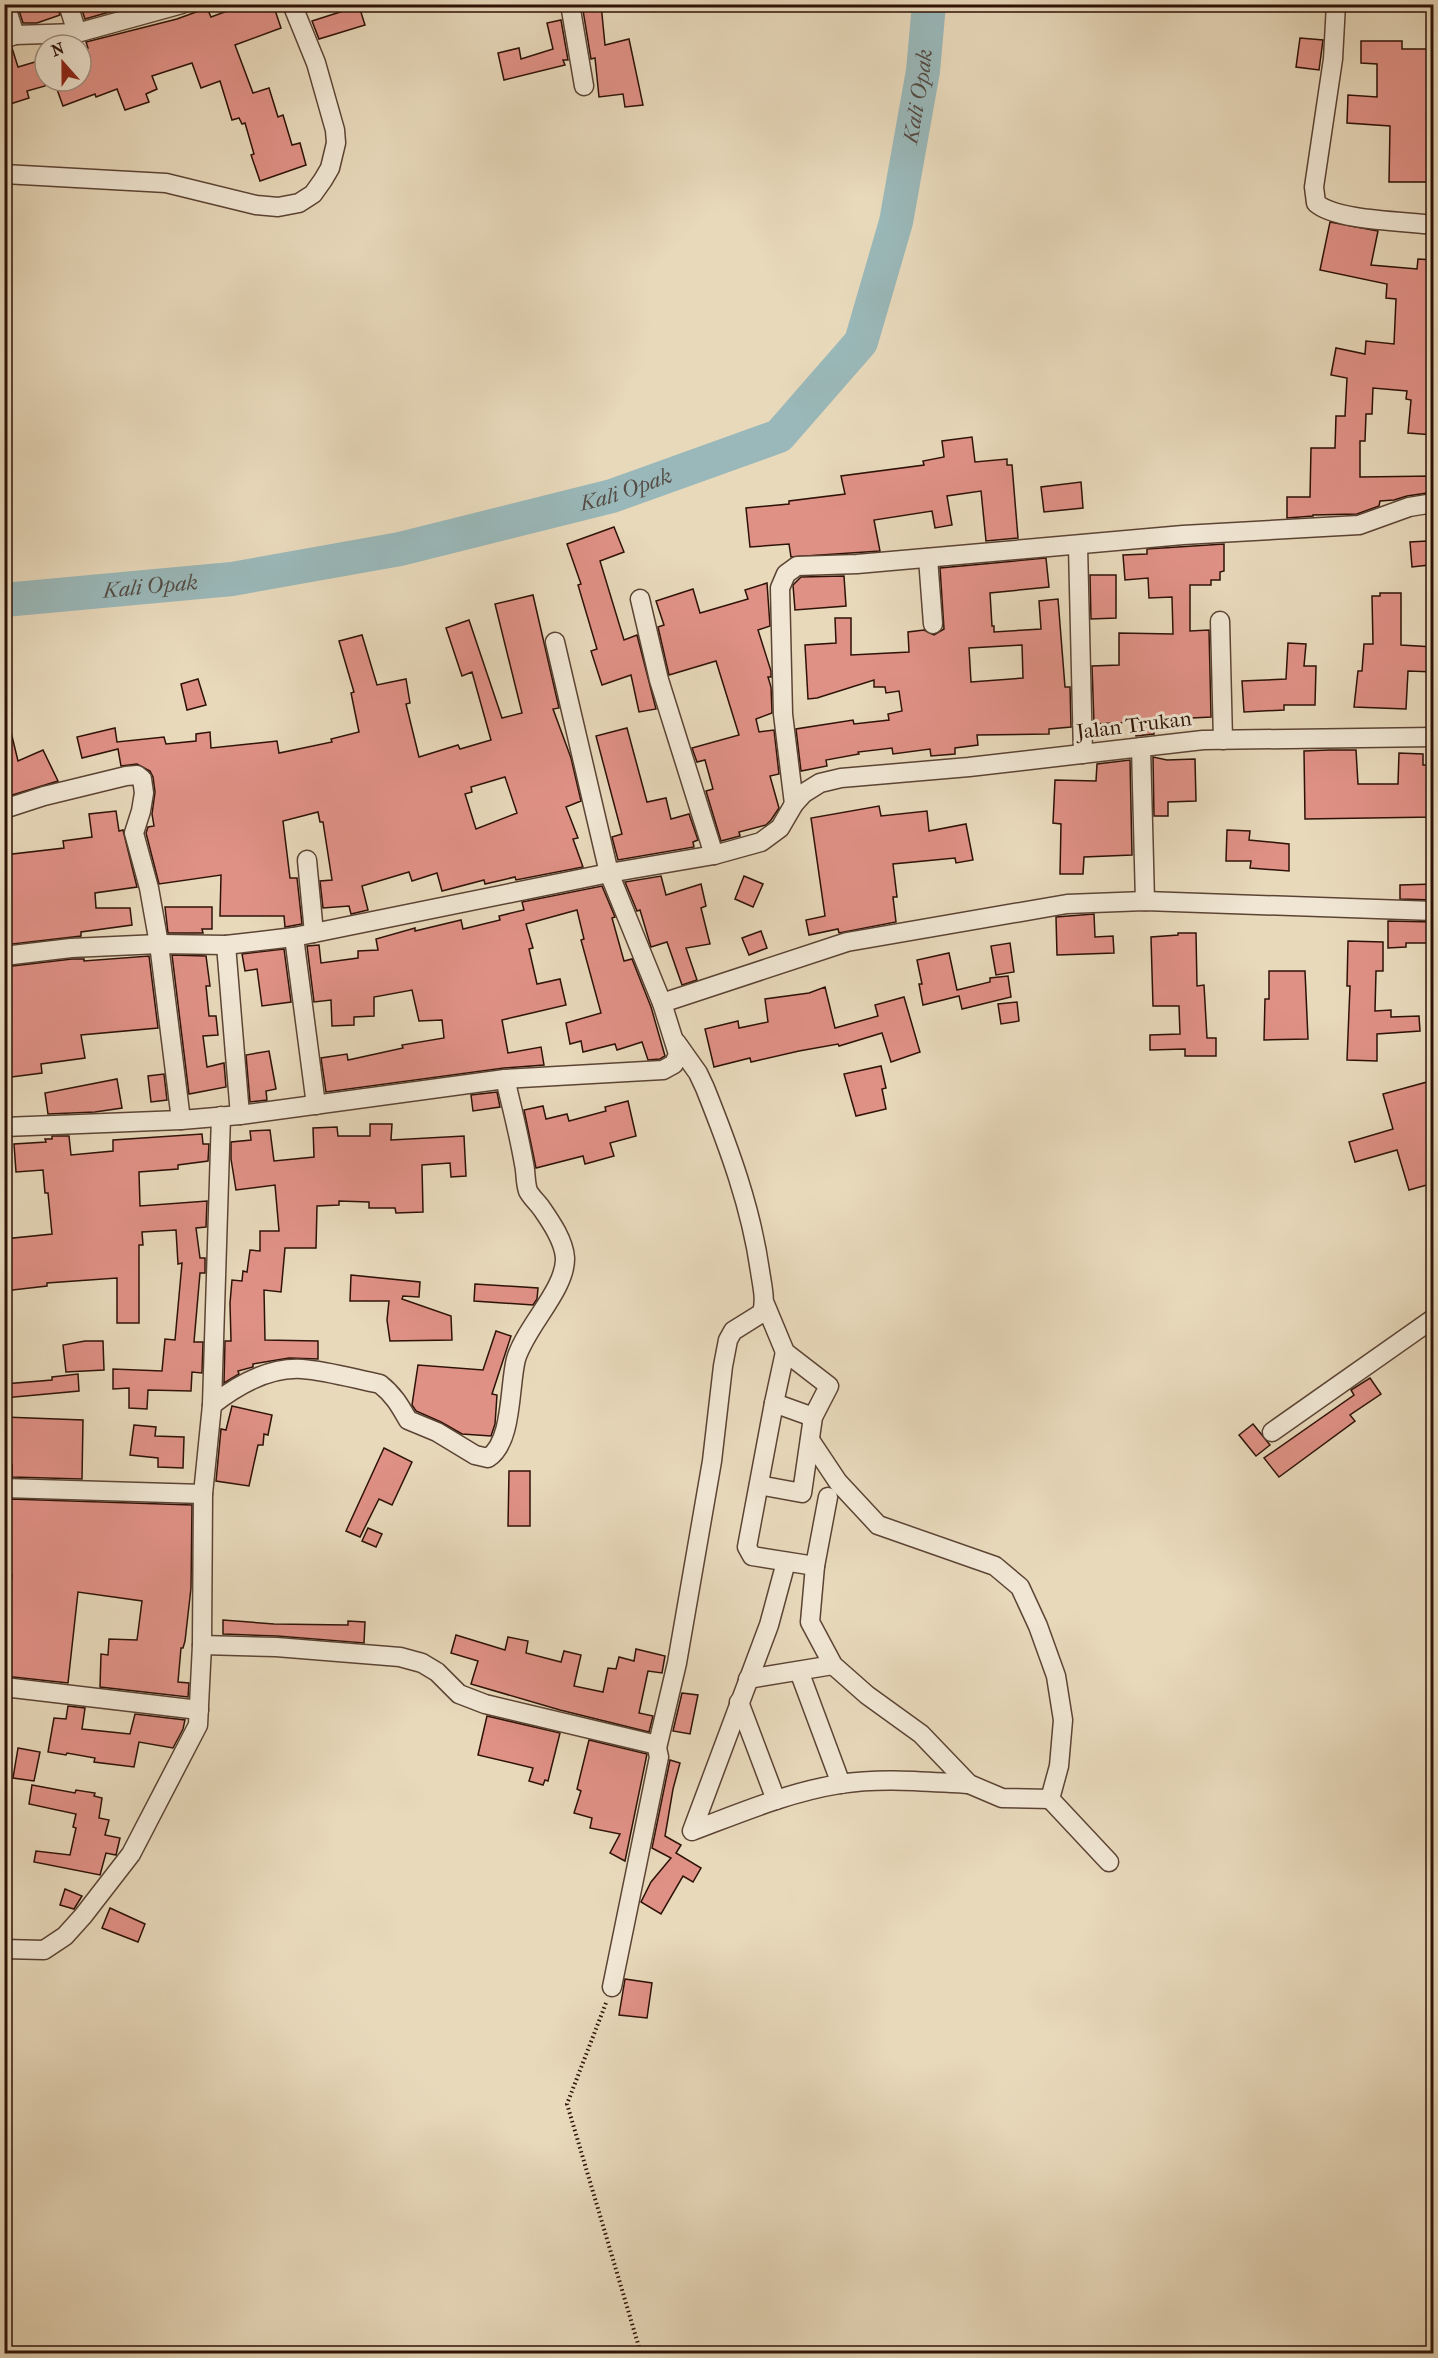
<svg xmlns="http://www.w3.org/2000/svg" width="1438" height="2358" viewBox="0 0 1438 2358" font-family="'IM FELL French Canon',serif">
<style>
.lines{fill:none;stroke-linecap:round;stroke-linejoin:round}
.river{stroke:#9ab8b9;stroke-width:34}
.building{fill:#e09186;stroke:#2e1207;stroke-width:1.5;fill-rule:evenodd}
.minor-casing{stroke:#5c4434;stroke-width:21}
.path{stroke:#2e1207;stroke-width:4;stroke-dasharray:1.5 3;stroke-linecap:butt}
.minor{stroke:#f0e6d3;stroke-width:18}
.labels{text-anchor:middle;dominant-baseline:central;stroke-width:6;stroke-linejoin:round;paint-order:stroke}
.street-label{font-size:21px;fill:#2e1207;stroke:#f0e6d3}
.water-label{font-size:22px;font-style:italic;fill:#544c45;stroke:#f0e6d3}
</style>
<rect width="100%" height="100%" fill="#e8d9bb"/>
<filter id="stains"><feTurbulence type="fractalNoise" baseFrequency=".00333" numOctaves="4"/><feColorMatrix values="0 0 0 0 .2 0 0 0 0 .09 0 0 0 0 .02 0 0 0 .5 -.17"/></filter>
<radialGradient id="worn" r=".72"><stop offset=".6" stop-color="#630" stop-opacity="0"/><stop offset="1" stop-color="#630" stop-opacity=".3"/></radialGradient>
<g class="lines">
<!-- river -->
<path class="river" id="s1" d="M4,600L232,579L400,549L612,496L779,436L861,342L896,222L923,71L929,4"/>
</g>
<!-- building -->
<g class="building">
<path d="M17,4H57L60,15L37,23H23Z"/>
<path d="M80,4H111L113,11L85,19Z"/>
<path d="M246,4H273L281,28L235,45L253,93L269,88L278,117L283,115L292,145L300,143L306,165L260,181L251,155L254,154L245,123L242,124L239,118L232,120L220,81L201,88L192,63L152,76L157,89L146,94L149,102L125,110L117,89L96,97L95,94L63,106L54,81H81V51L88,48L86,42L177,19L207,8L211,17Z"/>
<path d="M582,4H601L605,45L629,39L643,105L625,107L623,94L599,97L595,58L591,59Z"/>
<path d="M359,6L365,25L319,39L312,21Z"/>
<path d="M561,20L568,60H563L565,65L504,80L498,53L519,48L521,59L553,49L547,23Z"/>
<path d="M1300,38L1323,40L1319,70L1296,67Z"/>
<path d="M1361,41H1402V49H1434L1430,117H1434V179H1427V182H1389L1390,126L1347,123L1348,95L1377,97V64L1361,63Z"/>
<path d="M12,48L18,67L45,59V86L27,91L29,98L4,106V50Z"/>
<path d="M1330,222L1378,231L1371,265L1417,269L1418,259L1434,260V435L1408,433L1411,400L1406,399L1407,391L1373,388L1372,414H1366L1365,441H1360V477L1434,476V492L1407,496L1394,500L1380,501L1379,506L1357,514L1313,515V516L1287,518V497H1310L1311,448H1335L1336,416H1345L1347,378L1331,375L1336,348L1365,354L1366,341L1394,344L1396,299L1386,298L1387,284L1320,270Z"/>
<path d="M972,437L975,462L1007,459V465H1012L1018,538L986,541L981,491L947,496L952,525L935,528L932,511L874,520L880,551L791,557L789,544L750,547L746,508L789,504V501L845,494L841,476L924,465L923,461L944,457L942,441Z"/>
<path d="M1081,482L1083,508L1044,512L1041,487Z"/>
<path d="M614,527L624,552L600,561L624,640L637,635L656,709L639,712L631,675L602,685L591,651L597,649L578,585L581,584L567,544Z"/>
<path d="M1427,541L1429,565L1412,567L1410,542Z"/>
<path d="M1224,544V571L1220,572V580H1211V585H1190V631L1209,630L1211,717L1153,720L1154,734L1136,736L1135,722L1094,724L1092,666L1119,665V633L1173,634L1172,597L1149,598L1148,578L1125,580L1123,555L1147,554V549Z"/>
<path d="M1046,558L1049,587L990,593L992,626H994V632L1041,629L1039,601L1058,599L1065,687H1070L1071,727L1049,729V734L977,735L978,745L955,748V754L931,756L930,749L893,754L892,748L858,752L859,754L826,760L827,766L801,771L796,729L853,720L854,724L889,720L888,714L902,711L899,691L886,693L885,687H874V680L817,698L808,699L805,645L836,643L835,618H851V655L909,652L908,632L924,630L934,635L944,629L940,568ZM1022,645L1023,678L971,682L969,648Z"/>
<path d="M1090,575H1116V618L1091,619Z"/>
<path d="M844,576L846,606L795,610L793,585L801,577Z"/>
<path d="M767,583L770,626L758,630L771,671V677H768L771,687L772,713L756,719L759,732L774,730L779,774L770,776L779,808L771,820L766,825L739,832L740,836L721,841L706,791L713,789L705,760L697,762L692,748L739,735L716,661L669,675L658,627L664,625L656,601L693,589L700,613L748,599L745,590Z"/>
<path d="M1380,593H1401V645L1434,647V672L1408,671L1406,709L1354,707L1358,671H1362L1364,644H1373L1372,596H1380Z"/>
<path d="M533,595L559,708L553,709L571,758L581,801L566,807L578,838L573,839L583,867L516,880L515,877L485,884L484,880L442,891L437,873L412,881L409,872L362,886L368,910L351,914L349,906L323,908L320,881L332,880L323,822H320L318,812L283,821L290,878H297L302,924L285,927L284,916H220L221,875L159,884L146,833L148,827L154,826L152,814L155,792L153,777L150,771L137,764L121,766L118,749L82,758L77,737L115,728L117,742L164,737L166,744L196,741V734L210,732L211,748L277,741L279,753L332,742L331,739L359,732L351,693L354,692L339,641L362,635L377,685L406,679L410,703L406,704L419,757L458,745L460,749L491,740L472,672L462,676L446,628L469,620L502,718L522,713L495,604ZM505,777L517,813L476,829L465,794L472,792L471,787Z"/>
<path d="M1288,643L1306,644L1304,666H1316L1315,705H1284V710L1244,712L1242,681L1286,679Z"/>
<path d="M198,679L206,705L187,710L181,684Z"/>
<path d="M10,728L18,761L43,750L58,781L9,796L4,786V729Z"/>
<path d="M627,728L647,802L666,798L671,819L689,814L698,840L693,842L694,847L618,860L612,837L622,834L596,736Z"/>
<path d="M1329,750H1356L1358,784H1398L1399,753L1423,754V765H1434V817L1305,819L1304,751Z"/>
<path d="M1153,757L1167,760L1195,759L1196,801L1168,802V816H1154Z"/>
<path d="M1130,760L1132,855L1084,857L1083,874H1060L1061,824L1053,823L1055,780L1096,781L1097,764Z"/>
<path d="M879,806L881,816L927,811L929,831L966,824L973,860L956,863L955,858L893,864L897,897H893L896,922L839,933L838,929L809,935L806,920L825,916L811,818Z"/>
<path d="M116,811L119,831L123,830L137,887L95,893L96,908H130L132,925L81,932V936L4,945V855L64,848L63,841L92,837L89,814Z"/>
<path d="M1227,830L1250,831L1249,840L1289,844V871L1250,868L1251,861H1226Z"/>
<path d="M661,876L666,895L701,884L706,906L701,908L710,944L686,948L697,980L682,985L667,942L651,947L640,910L637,911L625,882Z"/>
<path d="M744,876L763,884L753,907L735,899Z"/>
<path d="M1434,884V900L1400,899V885Z"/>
<path d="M602,886L615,917L612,918L624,961L632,959L651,1007L665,1056L660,1059L648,1060L642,1042L617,1050L615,1044L583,1052L581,1041L570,1044L566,1023L601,1013L581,940L584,939L577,910L526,924L533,948L529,949L537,984L560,979L566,1005L502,1020L508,1053L541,1047L544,1065L504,1068L326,1092L321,1058L347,1054L348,1060L403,1048L402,1045L444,1038L442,1020L419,1021L412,990L374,997V1016L354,1017V1025L332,1026L331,1000L314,1002L307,946L319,945L321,963L358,958V951L378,950L376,939L415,928V931L461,920L463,929L500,920L499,916L524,910L522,902Z"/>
<path d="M165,907H212V929H202L203,933H168Z"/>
<path d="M1094,914L1095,937L1113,936L1114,953L1057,955L1056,917Z"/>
<path d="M1388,921L1433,922V943H1406V947L1388,948Z"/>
<path d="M761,931L767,948L749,955L742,938Z"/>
<path d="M1178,933H1196L1197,986L1204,985L1207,1038H1216V1056H1185V1049L1150,1050V1035L1180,1034L1179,1006H1153L1151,937L1178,935Z"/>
<path d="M1348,941L1383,942V971H1376L1375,1011L1391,1010V1017L1419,1016L1420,1031L1377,1034V1061L1347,1060L1350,986H1347Z"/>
<path d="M1010,943L1014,972L996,975L991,946Z"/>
<path d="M284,949L291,1002L262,1006L257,969L245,971L242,954Z"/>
<path d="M949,953L957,990L990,982V978L1008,976L1011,997L962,1009L959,996L923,1005L919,984H922L917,960Z"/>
<path d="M172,955L206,956L210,986H206L209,1016H216L218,1035L203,1036L207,1067L224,1063L226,1087L189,1094Z"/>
<path d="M149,956L158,1028L81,1035L85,1058L41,1064L42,1073L4,1078V967L72,959H84V961Z"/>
<path d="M1269,971H1305L1308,1039L1264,1040L1265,999H1269Z"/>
<path d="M825,987L835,1028L878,1016L875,1005L904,997L920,1052L891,1062L882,1033L839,1046L838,1044L799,1051L751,1062L750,1058L714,1067L705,1029L738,1021L739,1028L768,1022L765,999L809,993Z"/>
<path d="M1017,1002L1019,1021L1001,1024L998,1004Z"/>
<path d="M269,1051L276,1089L266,1091L267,1100L250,1102L246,1055Z"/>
<path d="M881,1066L886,1088L882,1089L886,1109L856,1116L844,1074Z"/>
<path d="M164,1074L167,1100L151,1102L148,1076Z"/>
<path d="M117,1079L122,1108L95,1112L48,1114L45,1093Z"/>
<path d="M1427,1082L1434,1107V1183L1409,1190L1397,1150L1355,1162L1349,1142L1393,1129L1383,1094Z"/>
<path d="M497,1092L500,1107L473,1111L471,1095Z"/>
<path d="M628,1101L636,1136L610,1143L614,1156L585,1164L583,1156L536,1168L524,1110L543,1106L546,1119L567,1114L569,1121L606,1111L605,1107Z"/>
<path d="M370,1124H392L391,1140L464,1136L466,1176L451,1177L450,1163L422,1165L423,1212L396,1213L395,1208H369V1202L339,1201V1205L317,1206L316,1248H285L281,1292L264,1290L265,1340L318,1341V1359L289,1358L253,1364V1367L238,1371L239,1374L224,1383L225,1341H231L230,1303L232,1280L242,1281L243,1271L247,1272L250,1250L260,1251V1231H279L275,1185L236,1190L231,1159V1142L251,1140L250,1131L270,1130L274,1161L314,1157L313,1128L337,1127L338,1136H370Z"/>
<path d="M202,1134L203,1144H209L208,1161L178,1165V1169L139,1172L140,1206L207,1201L206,1227L196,1228L200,1258H205V1273H200L194,1342H203L202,1373L192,1372L191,1391L148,1390L147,1409L129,1408V1388L113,1389V1369L162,1371L165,1339L175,1340L182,1263L178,1264L176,1230L142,1232L143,1245H139V1323H117V1278L47,1283V1286L4,1291V1239L52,1234L48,1193H45L43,1170L16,1172L14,1144L46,1142L45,1139H52V1136H69L71,1155L113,1151V1140Z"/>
<path d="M351,1275L420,1282L419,1297L403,1296L402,1299L451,1316L452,1340L390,1341L387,1320L389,1301H350Z"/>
<path d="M475,1284L538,1288L537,1299L533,1305L474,1301Z"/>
<path d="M496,1331L511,1336L492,1394L497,1395L495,1424L491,1436L462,1434L441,1422L416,1411L412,1405L418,1365L483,1370Z"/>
<path d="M85,1341H103L104,1370L66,1372L63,1345Z"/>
<path d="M78,1374L79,1391L4,1398V1384L52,1380V1377Z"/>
<path d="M1370,1378L1381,1394L1350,1415L1355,1421L1279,1477L1264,1458L1354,1395L1351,1390Z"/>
<path d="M232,1406L272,1415L268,1435L264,1434L263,1445H258L249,1486L216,1481L221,1429L226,1430Z"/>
<path d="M4,1417L83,1420L82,1479L12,1477V1465H4Z"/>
<path d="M1253,1424L1270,1445L1256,1456L1239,1435Z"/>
<path d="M134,1425L156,1427L155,1436L184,1437L183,1468L158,1467V1458L130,1455Z"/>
<path d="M384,1448L412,1462L392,1505L379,1499L360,1537L346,1531Z"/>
<path d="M509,1471H530V1526H508Z"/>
<path d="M10,1499L192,1505L191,1588L185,1641L183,1648H181L178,1682L189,1683L188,1697L100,1687L101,1654L108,1655L109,1639L137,1640L142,1601L78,1592L68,1683L4,1676L6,1622L12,1575H4V1501Z"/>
<path d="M368,1528L382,1534L376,1547L362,1541Z"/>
<path d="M223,1620L274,1624L348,1625V1621L365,1622L364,1643L277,1636L223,1634Z"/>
<path d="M456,1635L505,1650L508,1637L528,1641L526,1653L561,1662L564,1651L581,1655L574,1686L603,1692L608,1668L616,1669L619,1657L634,1661L636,1649L665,1656L662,1673L648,1671L639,1713L653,1716L649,1732L560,1710L471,1684L478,1661L451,1653Z"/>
<path d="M682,1693L698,1695L690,1734L673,1731Z"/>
<path d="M68,1706L85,1708L82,1729L130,1734L135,1714L185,1720L183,1729L173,1748L139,1742L134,1767L94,1762L95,1758L67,1753L66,1755L48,1752L54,1718L66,1719Z"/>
<path d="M487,1716L560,1733L548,1781L545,1780L543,1785L529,1781L533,1768L478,1755Z"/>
<path d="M589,1740L647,1754L625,1861L610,1853L620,1834L590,1828L592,1818L574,1813L581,1791L577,1789Z"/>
<path d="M18,1748L40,1752L34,1781L13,1778Z"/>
<path d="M670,1760L680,1763L673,1789L665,1836L681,1845L676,1853L701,1868L693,1882L683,1876L661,1914L641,1902L651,1882L671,1858L652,1848Z"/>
<path d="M32,1785L75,1793L76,1790L95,1793L94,1796L102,1798L99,1818L109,1820L105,1835L120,1838L116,1855L106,1853L100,1875L34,1862L36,1851L70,1855L76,1828L73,1827L76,1814L29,1804Z"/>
<path d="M65,1889L82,1896L74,1909L60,1905Z"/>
<path d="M110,1908L145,1924L138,1942L102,1928Z"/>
<path d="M625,1979L652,1983L647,2018L619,2015Z"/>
</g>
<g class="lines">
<defs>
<g id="minor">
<path d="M5,4L15,35"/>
<path d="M68,4L77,33"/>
<path d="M570,4L584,86"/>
<path d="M1336,4L1333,59L1314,187L1316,203C1336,221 1405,221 1434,225"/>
<path d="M4,39L15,35L77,33L182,4"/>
<path d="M4,174L166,183L256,205L278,207L299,203L313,194L323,180L330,168L336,143L335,130L316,63L292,4"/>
<path d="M1078,546L1083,754"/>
<path d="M928,558L933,624"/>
<path d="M640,599L659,680L714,855"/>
<path d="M1220,621L1223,740"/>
<path d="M1141,747L1145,901"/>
<path d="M794,804L783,714L780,588L786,574L797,566L857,564L1183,535L1359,525L1409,507L1434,503"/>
<path d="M4,809L44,796L126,776L137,775L142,779L144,793L141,811L134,833L149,888L159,944L181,1120"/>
<path d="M307,860L314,933"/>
<path d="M294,937L316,1105"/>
<path d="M226,945L240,1115"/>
<path d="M4,956L71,948L159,944L226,945L294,937L609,873L714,855L761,842L780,828L794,804L804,793L820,783L841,778L969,767L1203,740L1434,737"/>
<path d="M662,1003L847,942L1067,904L1145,901L1434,911"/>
<path d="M4,1127L181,1120L240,1115L505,1079L663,1070L674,1064L678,1054L662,1003L609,873L555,642"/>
<path d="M785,1352L774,1403L813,1417"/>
<path d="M774,1403L747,1547L752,1556L815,1566"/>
<path d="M212,1405C236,1386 269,1367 302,1369C328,1371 355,1379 380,1384C394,1395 400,1406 408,1420L437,1432L475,1455L488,1458C513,1442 509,1386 516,1359C526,1326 566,1289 565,1258C564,1241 551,1222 542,1209C538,1203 531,1197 528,1191C525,1182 526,1172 524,1164C519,1135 512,1107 505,1079"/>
<path d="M1272,1432L1434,1318"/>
<path d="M810,1440L838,1482L878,1525L995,1566L1020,1587L1038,1626L1056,1676L1063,1720L1059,1766L1050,1799L1109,1862"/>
<path d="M759,1485L802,1493L813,1417L829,1386L785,1352L765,1304"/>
<path d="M4,1488L203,1494"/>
<path d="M828,1497L815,1566L810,1622L833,1665L867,1695L921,1734L969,1784L1002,1798L1050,1799"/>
<path d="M786,1562L769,1625L692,1831C740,1813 789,1792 840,1784C883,1777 927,1782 969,1784"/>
<path d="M202,1645L276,1647L400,1657L422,1663L437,1672L459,1694L485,1704L653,1744L657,1748L659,1757L612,1987"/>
<path d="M799,1671L841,1784"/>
<path d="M748,1679L833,1665"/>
<path d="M4,1687L199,1710"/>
<path d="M739,1702L776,1800"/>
<path d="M657,1748L677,1663L712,1461L723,1366L728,1340L733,1331L762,1313C766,1299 762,1285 760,1271C751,1207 729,1148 705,1088L698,1073L676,1042"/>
<path d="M4,1949L44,1950L65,1936L83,1916L131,1854L198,1725L202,1645L203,1494L212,1405L221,1116"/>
</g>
</defs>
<!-- minor casing -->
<use href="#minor" class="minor-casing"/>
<!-- path -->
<path class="path" d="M606,2003L567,2104L641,2354"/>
<!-- minor -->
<use href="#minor" class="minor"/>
</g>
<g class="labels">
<!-- street labels -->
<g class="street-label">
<text transform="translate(1134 725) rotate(-7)">Jalan Trukan</text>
</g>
<!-- water labels -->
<g class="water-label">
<text stroke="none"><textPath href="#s1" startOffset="1173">Kali Opak</textPath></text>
<text stroke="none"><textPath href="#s1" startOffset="633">Kali Opak</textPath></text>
<text stroke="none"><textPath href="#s1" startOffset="147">Kali Opak</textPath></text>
</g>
</g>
<!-- margin -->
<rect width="1438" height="2358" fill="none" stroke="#e8d9bb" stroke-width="24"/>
<rect x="6" y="6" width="1426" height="2346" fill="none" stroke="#2e1207" stroke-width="3"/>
<rect x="12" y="12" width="1414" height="2334" fill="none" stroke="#2e1207" stroke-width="1.5"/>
<!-- north arrow -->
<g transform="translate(63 63) rotate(339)"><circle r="28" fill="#f0e6d3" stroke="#a29181" stroke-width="1.5"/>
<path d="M0-4.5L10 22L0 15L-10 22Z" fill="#8f2418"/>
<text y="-9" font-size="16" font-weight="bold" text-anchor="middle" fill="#2e1207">N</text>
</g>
<rect width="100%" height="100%" filter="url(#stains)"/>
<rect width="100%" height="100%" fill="url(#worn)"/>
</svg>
